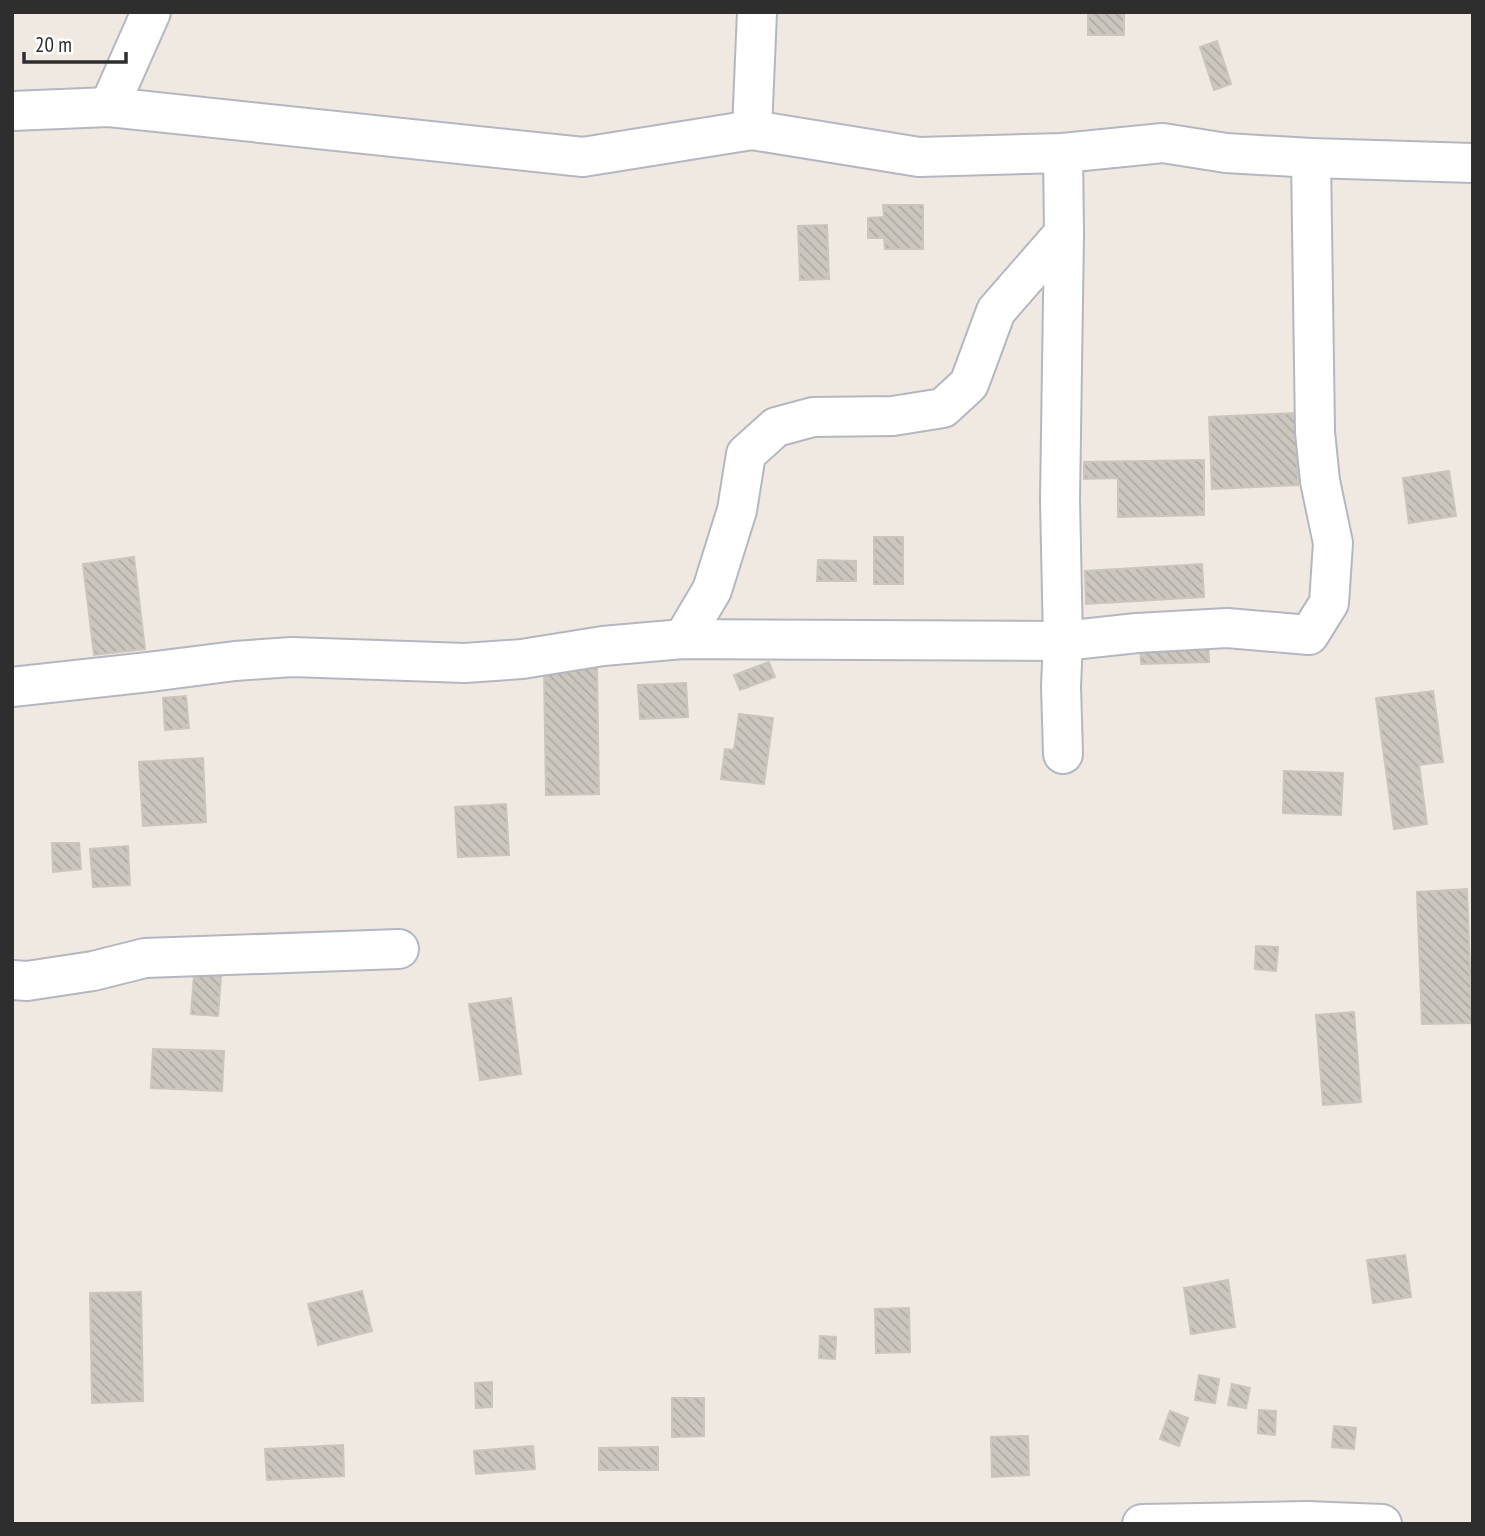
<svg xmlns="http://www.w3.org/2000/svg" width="1485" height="1536" viewBox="0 0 1485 1536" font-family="'PT Sans Narrow',sans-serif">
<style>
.building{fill:url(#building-back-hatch);stroke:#cbc5ba;stroke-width:2}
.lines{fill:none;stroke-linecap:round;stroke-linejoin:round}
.minor-casing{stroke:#b4b7c1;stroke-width:42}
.minor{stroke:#fff;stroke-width:38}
</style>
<defs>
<pattern id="building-back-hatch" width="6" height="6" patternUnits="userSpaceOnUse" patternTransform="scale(1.75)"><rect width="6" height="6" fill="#cbc7bf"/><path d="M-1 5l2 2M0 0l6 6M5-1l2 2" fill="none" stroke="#afaba4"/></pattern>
</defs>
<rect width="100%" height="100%" fill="#efe9e1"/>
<!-- building -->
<g class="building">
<rect x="1088" y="12" width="36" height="23"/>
<path d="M1217,41L1231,84L1214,90L1200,47Z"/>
<path d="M883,205H923V249H885L884,238H868V218L884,217Z"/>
<path d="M827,225L829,279L800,280L798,226Z"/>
<path d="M1295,413L1298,485L1212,489L1209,417Z"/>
<path d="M1204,460V515L1118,517V478L1084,479V462Z"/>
<path d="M1449,471L1456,516L1409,523L1403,478Z"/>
<rect x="874" y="537" width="29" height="47"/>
<path d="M134,557L145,649L94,655L83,564Z"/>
<path d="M818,560L856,561V581H817Z"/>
<path d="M1202,564L1204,597L1086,604L1085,571Z"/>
<path d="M1208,638L1209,662L1141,664L1140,640Z"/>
<path d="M769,662L775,677L740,690L734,675Z"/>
<path d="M544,668H597L599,794L546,795Z"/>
<path d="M686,683L688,717L640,719L638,685Z"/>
<path d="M1433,691L1443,762L1419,765L1427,824L1394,829L1376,698Z"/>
<path d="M186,696L189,728L165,730L163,698Z"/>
<path d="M739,714L773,718L764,784L721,779L725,749L734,750Z"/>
<path d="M203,758L206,822L143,826L139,762Z"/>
<path d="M1284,771L1343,773L1341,815L1283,813Z"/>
<path d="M506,804L509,855L458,857L455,807Z"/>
<path d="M52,843H79L81,869L53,872Z"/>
<path d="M128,846L130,885L93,887L90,849Z"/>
<path d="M1467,889L1472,1023L1422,1024L1417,892Z"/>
<path d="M1256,946L1278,947L1276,971L1255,969Z"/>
<path d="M195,962L222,964L218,1016L191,1014Z"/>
<path d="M511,998L521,1074L480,1080L469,1004Z"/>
<path d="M1354,1012L1361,1102L1323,1105L1316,1015Z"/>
<path d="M153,1049L224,1051L222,1091L151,1088Z"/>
<path d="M1405,1255L1411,1297L1373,1303L1367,1260Z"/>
<path d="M1228,1280L1235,1327L1191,1334L1184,1288Z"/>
<path d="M362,1291L372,1331L318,1345L308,1304Z"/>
<path d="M141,1292L143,1401L92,1403L90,1293Z"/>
<path d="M909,1308L910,1352L876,1353L875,1309Z"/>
<path d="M820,1336L836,1337L835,1359L819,1358Z"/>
<path d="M1199,1375L1219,1379L1215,1403L1195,1400Z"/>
<path d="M492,1382V1407L476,1408L475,1383Z"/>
<path d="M1232,1384L1250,1388L1246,1408L1228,1405Z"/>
<path d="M672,1398H704V1436L672,1437Z"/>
<path d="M1259,1410L1276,1411L1275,1435L1258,1433Z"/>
<path d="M1170,1411L1188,1418L1179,1446L1160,1439Z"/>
<path d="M1334,1426L1356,1428L1354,1449L1332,1447Z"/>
<path d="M1028,1436L1029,1475L992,1477L991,1437Z"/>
<path d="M343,1445L344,1476L267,1480L265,1449Z"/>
<path d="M533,1446L535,1469L476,1474L474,1451Z"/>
<path d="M658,1447V1470H599V1448Z"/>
</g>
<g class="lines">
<defs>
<g id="minor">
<path d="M109,107L151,12"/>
<path d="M12,111L109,107L583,157L752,130L919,157L1063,153L1163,143L1226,153L1311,158L1473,163"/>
<path d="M752,130L757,12"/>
<path d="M1063,153L1064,233L1060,500L1063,641L1061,686L1063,754"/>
<path d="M683,639L712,590L737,510L746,454L776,427L813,417L893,416L943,408L969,384L996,311L1064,233"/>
<path d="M12,687L149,672L235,661L292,657L465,663L522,659L603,646L683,639L1063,641L1137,633L1227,628L1309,635L1329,603L1333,543L1320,481L1315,432L1311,158"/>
<path d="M12,980L27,981L93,971L145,958L399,949"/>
<path d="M1142,1524L1307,1521L1382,1524"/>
</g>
</defs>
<!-- minor casing -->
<use href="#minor" class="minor-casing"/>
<!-- minor -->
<use href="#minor" class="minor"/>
</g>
<!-- border -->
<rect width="1485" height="1536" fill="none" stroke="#2e2e2e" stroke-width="28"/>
<!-- scale -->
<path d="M24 52v10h102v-10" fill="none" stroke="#2e2e2e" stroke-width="3.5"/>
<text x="35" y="52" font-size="21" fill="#2e2e2e" stroke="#ffffff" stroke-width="5" paint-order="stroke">20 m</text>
</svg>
